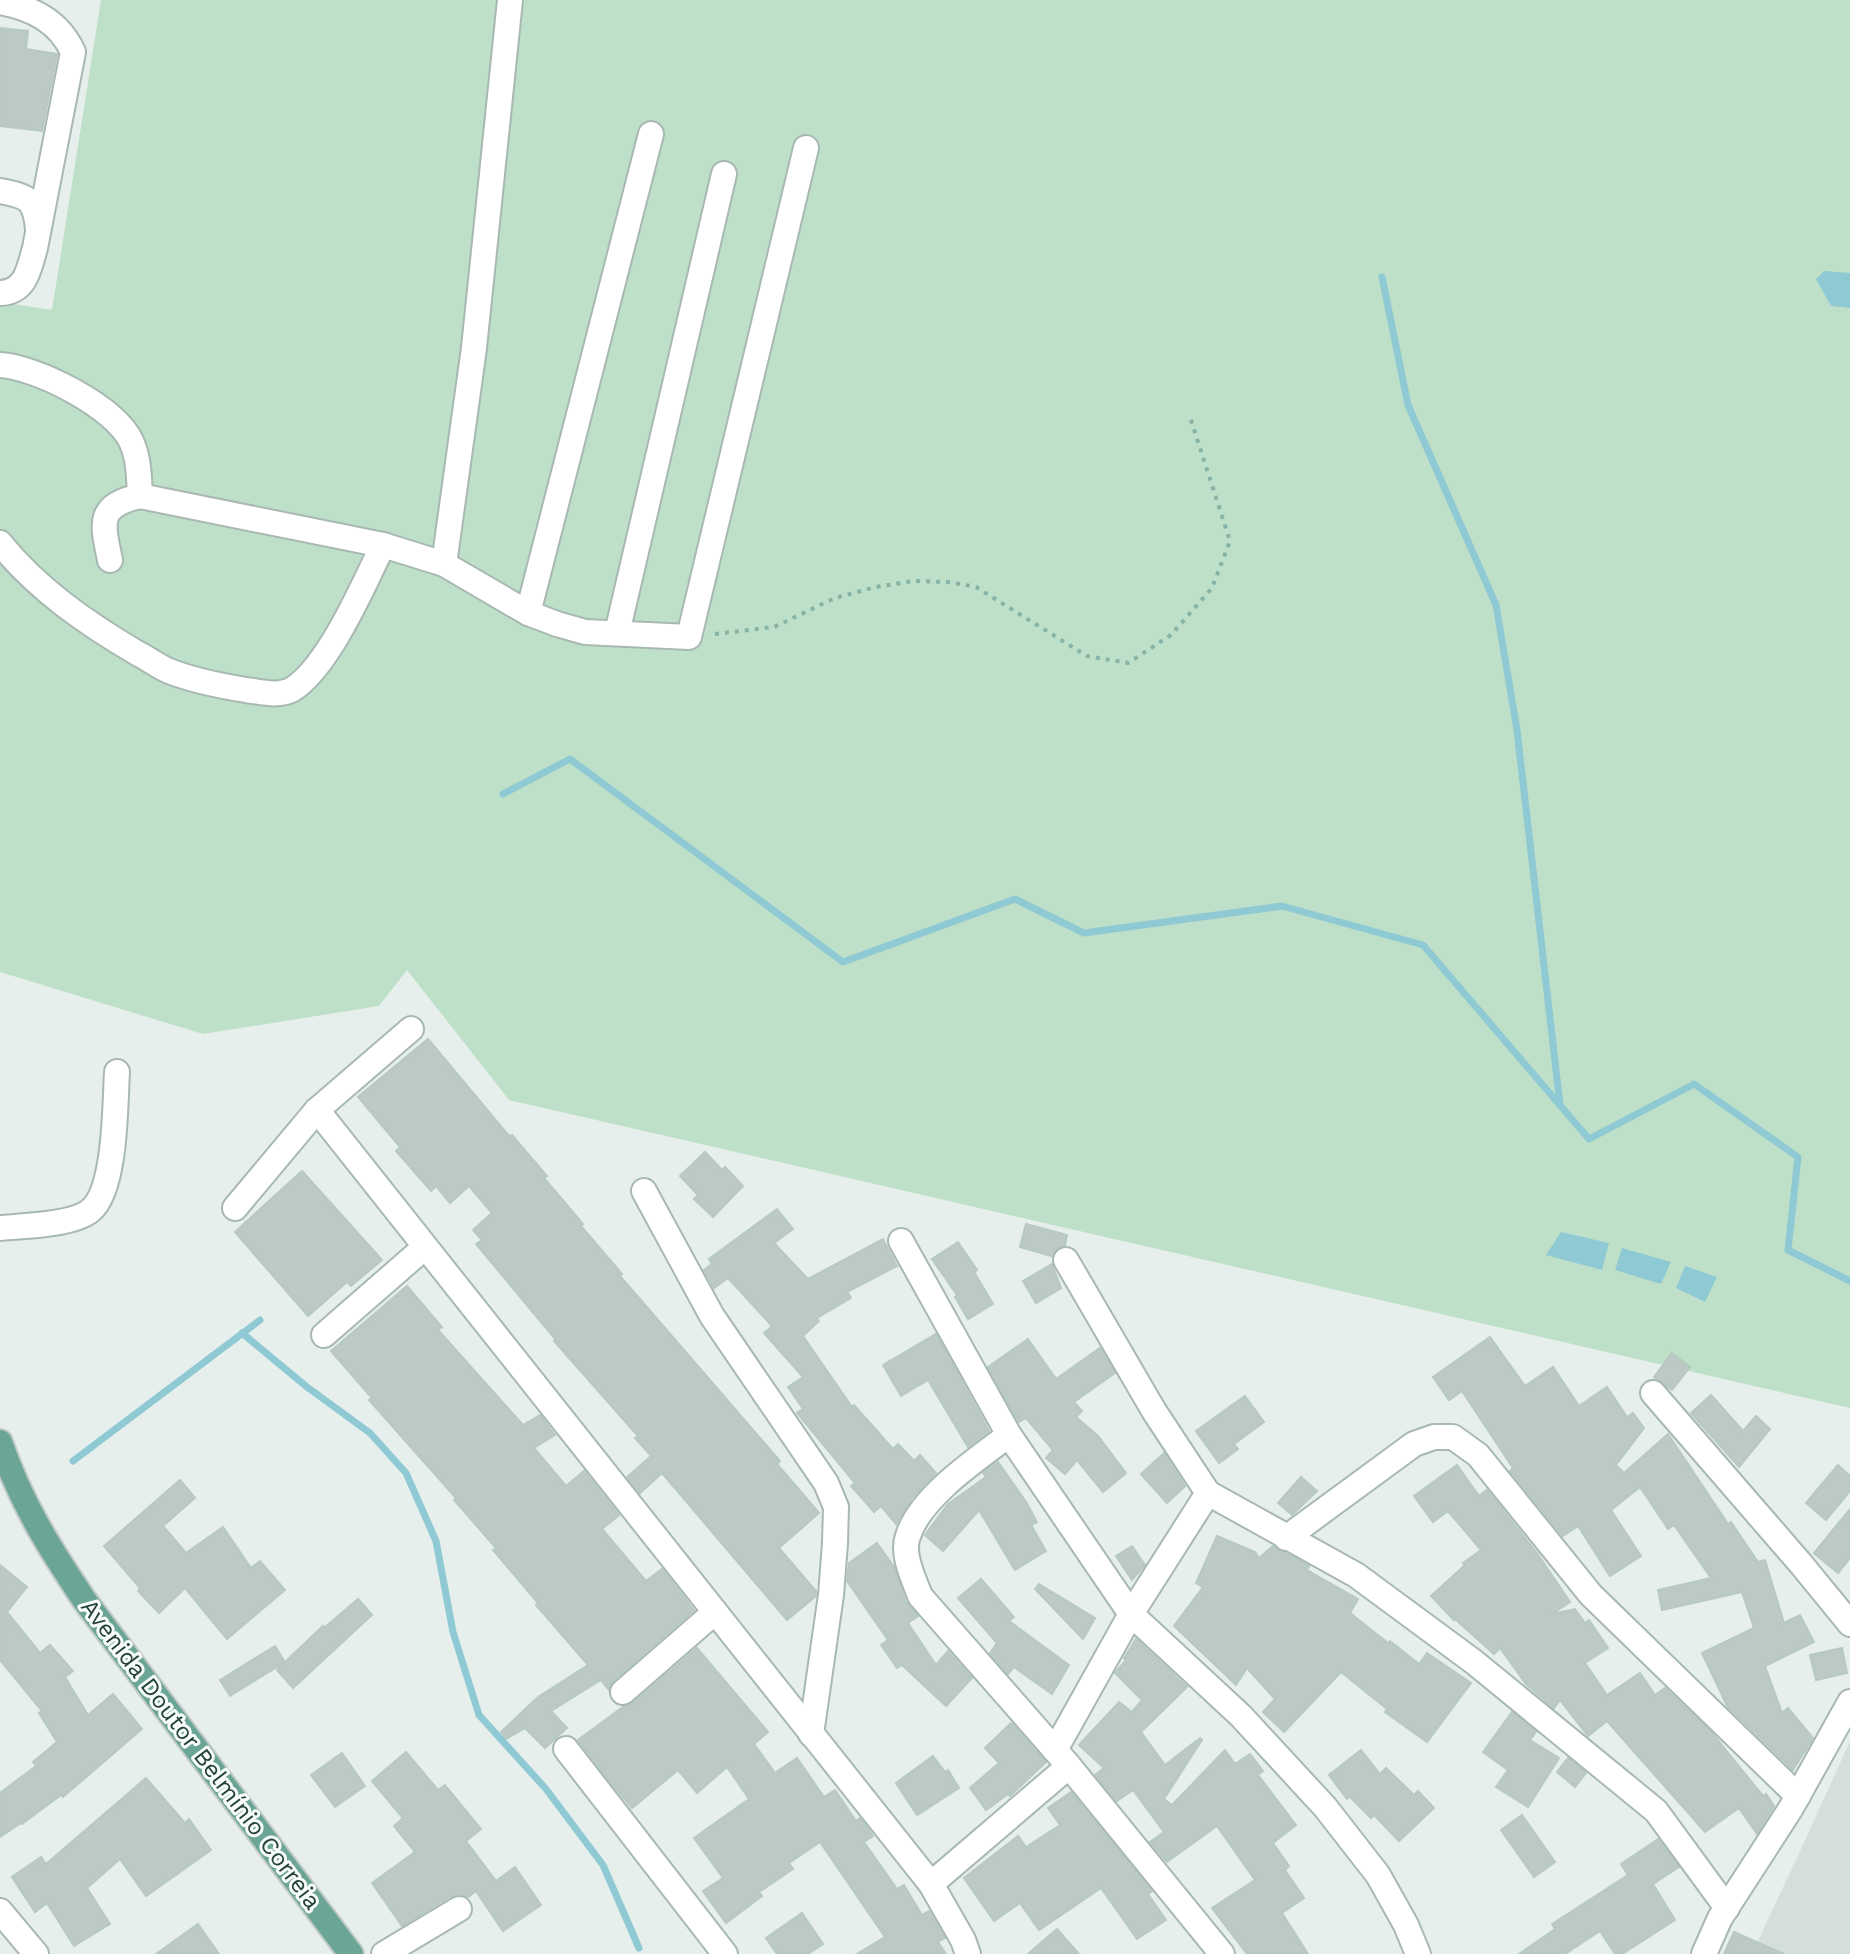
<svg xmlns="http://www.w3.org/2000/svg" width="1850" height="1954" viewBox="0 0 1850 1954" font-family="'Work Sans',sans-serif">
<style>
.built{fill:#d4dfda}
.green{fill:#bfe0c8}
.water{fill:#8ec9d4}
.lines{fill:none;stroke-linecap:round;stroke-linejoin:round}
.stream{stroke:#8ec9d4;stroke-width:7}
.building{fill:#bbcac4;stroke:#b8c9c2;stroke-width:2}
.minor-casing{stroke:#a8b8b2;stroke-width:28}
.major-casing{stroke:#c2cac8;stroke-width:28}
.path{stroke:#86b3a5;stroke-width:4;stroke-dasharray:4 6;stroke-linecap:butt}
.minor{stroke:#fff;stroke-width:24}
.major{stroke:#6aa596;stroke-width:24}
.labels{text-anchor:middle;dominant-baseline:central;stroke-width:6;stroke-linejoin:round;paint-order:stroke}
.street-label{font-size:24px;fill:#24423a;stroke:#f7fbf9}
</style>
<rect width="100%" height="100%" fill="#e6efeb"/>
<!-- built -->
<path class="built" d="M1850,1741V1954H1752L1807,1836Z"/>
<!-- green -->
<path class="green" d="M101,0H1850V1408L509,1100L407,970L379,1006L203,1034L0,972V302L52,310Z"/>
<!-- water -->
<g class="water">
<path d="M1824,271L1850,273V308L1831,306L1816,279Z"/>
<path d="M1561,1232L1609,1243L1602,1270L1546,1255Z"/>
<path d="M1622,1248L1671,1262L1661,1284L1615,1270Z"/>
<path d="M1685,1266L1717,1277L1705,1302L1676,1288Z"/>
</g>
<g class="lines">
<!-- stream -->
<g class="stream">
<path d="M1382,277L1408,405L1496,605L1517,730L1560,1105"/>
<path d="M503,794L570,759L843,962L1015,899L1084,933L1282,906L1423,945L1589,1139L1694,1084L1798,1157L1788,1250L1850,1281"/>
<path d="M242,1333L307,1387L370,1433L406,1473L436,1541L453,1632L479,1715L546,1789L603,1865L639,1948"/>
<path d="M73,1461L260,1320"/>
</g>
</g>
<!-- building -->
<g class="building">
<path d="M0,28L28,31L26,49L57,54L42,131L0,126Z"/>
<path d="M428,1039L510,1137L512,1135L547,1176L544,1178L583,1224L581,1226L622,1274L620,1276L780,1461L777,1464L819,1513L779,1548L816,1591V1596L787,1620L662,1473L640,1493L627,1477L651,1456L635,1438L638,1436L554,1341L556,1340L476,1244L482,1240L473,1230L492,1213L469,1186L450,1203L436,1186L431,1191L396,1151L400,1147L358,1097Z"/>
<path d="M705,1152L722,1170L725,1167L743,1186L713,1217L694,1199L698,1195L680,1176Z"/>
<path d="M302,1171L382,1260L351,1286L347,1282L308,1316L235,1232Z"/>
<path d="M777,1209L793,1229L774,1243L808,1279L883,1239L897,1266L847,1292L851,1298L817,1318L819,1321L803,1336L852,1407L854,1405L893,1449L898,1444L914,1461L920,1455L936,1473L912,1498L896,1524L881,1506L874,1512L851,1486L855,1483L797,1413L803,1409L788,1387L803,1377L764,1333L772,1326L728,1278L714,1288L704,1270L712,1264L709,1259Z"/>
<path d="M1026,1224L1067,1235L1065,1245L1058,1248L1052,1256L1020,1247Z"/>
<path d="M958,1242L977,1270L974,1272L993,1304L968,1319L955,1297L957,1295L932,1259Z"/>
<path d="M1052,1264L1061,1288L1036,1303L1023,1281Z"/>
<path d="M407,1286L442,1327L438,1330L523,1425L540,1415L555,1435L534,1448L566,1486L584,1471L619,1515L602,1529L646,1581L662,1569L694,1610L613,1681L609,1690L601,1680L551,1711L567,1728L545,1748L525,1728L506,1739L501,1732L538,1697L588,1665L536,1605L538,1603L493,1550L496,1548L454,1500L456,1498L369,1400L372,1398L331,1351Z"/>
<path d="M936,1334L989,1431L968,1447L928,1380L901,1396L883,1365Z"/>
<path d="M1490,1337L1525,1386L1553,1367L1579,1406L1607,1387L1627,1417L1633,1413L1644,1428L1616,1465L1624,1473L1668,1434L1728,1524L1731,1522L1758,1562L1765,1560L1784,1623L1800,1615L1814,1642L1765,1666L1782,1713L1788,1708L1813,1738L1793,1770L1727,1706L1702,1653L1754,1628L1742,1592L1662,1610L1658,1590L1711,1578L1674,1525L1668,1529L1640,1487L1611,1510L1641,1556L1610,1576L1578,1526L1563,1536L1510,1471L1513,1468L1462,1391L1449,1400L1433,1377Z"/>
<path d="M1028,1339L1056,1379L1100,1348L1115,1373L1074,1402L1082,1411L1076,1417L1098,1436L1126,1473L1103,1492L1077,1460L1065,1474L1046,1458L1053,1450L1026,1418L1019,1422L988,1367Z"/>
<path d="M1672,1353L1690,1367L1672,1390L1654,1377Z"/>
<path d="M1711,1395L1743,1431L1756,1416L1770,1429L1739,1467L1691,1413Z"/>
<path d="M1245,1396L1264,1422L1234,1444L1238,1449L1219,1463L1196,1431Z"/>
<path d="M1164,1453L1185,1486L1167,1503L1141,1474Z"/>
<path d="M998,1462L1026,1502L1037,1522L1031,1525L1046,1551L1015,1570L979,1510L943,1551L925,1535L948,1504L986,1477L983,1473Z"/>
<path d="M1457,1465L1479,1496L1487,1490L1537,1553L1570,1602L1552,1614L1575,1609L1585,1623L1589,1620L1608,1648L1585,1663L1607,1695L1640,1673L1655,1695L1665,1688L1712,1733L1763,1796L1766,1794L1774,1806L1757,1834L1739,1808L1705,1832L1607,1721L1588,1736L1560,1700L1554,1708L1526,1684L1500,1648L1494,1654L1455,1619L1454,1620L1431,1596L1465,1565L1463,1563L1481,1550L1448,1511L1433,1522L1414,1496Z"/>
<path d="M1838,1465L1850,1476V1491L1826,1520L1806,1503Z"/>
<path d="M1301,1477L1317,1491L1292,1515L1278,1503Z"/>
<path d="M180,1480L195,1498L163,1526L186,1553L223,1527L251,1568L260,1561L285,1590L227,1639L185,1588L159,1613L138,1591L140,1588L104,1546Z"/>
<path d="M1850,1509V1558L1838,1573L1814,1553Z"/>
<path d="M1217,1536L1255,1552L1259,1558L1273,1546L1309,1566L1307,1570L1358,1599L1350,1613L1388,1643L1390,1641L1419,1664L1427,1653L1471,1683L1427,1742L1385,1712L1387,1709L1341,1672L1284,1732L1263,1712L1275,1699L1247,1668L1236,1685L1174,1626L1203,1587L1196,1583Z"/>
<path d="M877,1543L894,1567L906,1602L918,1616L908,1623L936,1665L948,1651L972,1678L946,1706L902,1665L897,1668L881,1645L888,1640L847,1581L849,1563Z"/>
<path d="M1132,1546L1145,1565L1132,1580L1116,1556Z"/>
<path d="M0,1565L27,1587L7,1612L40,1653L50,1645L73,1671L65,1677L88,1715L113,1694L142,1729L63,1797L61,1795L22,1824L21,1823L0,1837V1793L36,1766L33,1762L57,1742L39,1713L42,1711L0,1660Z"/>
<path d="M981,1579L1014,1617L1009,1621L1069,1665L1052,1694L1014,1667L1008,1674L990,1653L997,1643L958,1598Z"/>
<path d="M1039,1584L1095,1618L1083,1639L1035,1589Z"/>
<path d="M358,1599L372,1615L293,1688L277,1670L285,1662L230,1696L220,1680L275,1646L285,1662L323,1626L324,1628Z"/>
<path d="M1136,1639L1187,1687L1141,1732L1165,1765L1200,1738L1202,1740L1164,1799L1172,1805L1225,1750L1235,1764L1250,1754L1263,1771L1258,1775L1296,1825L1273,1843L1289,1866L1285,1870L1304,1898L1282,1913L1308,1954H1247L1212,1908L1255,1880L1217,1826L1167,1862L1150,1842L1164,1832L1133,1790L1117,1801L1095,1775L1104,1768L1079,1745L1119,1702L1132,1712L1142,1700L1115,1673L1126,1660L1124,1658Z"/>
<path d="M697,1648L768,1732L754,1744L775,1773L797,1758L824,1797L835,1790L856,1821L860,1818L873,1836L864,1842L897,1889L904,1885L922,1915L929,1911L945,1938L938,1942L946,1954H857L885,1937L820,1842L789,1863L793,1869L759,1892L762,1896L726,1923L703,1891L723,1878L694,1838L749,1799L727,1767L697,1793L678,1770L632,1808L612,1784L578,1740L623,1707L633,1703Z"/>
<path d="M1842,1648L1847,1673L1816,1680L1810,1655Z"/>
<path d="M1512,1712L1536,1732L1530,1740L1559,1758L1528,1807L1496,1787L1508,1770L1483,1752Z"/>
<path d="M1011,1723L1046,1762L1010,1796L1008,1794L986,1810L970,1788L999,1763L985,1748Z"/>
<path d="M1361,1750L1380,1774L1386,1768L1414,1795L1418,1791L1434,1808L1399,1841L1374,1815L1371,1818L1350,1797L1347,1799L1329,1775Z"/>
<path d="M406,1752L438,1790L445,1785L481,1829L466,1841L496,1881L515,1867L541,1905L503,1931L476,1891L468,1897L460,1894L451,1896L402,1926L372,1883L415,1852L394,1826L403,1818L372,1781Z"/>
<path d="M342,1753L365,1786L335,1807L311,1775Z"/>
<path d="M933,1756L945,1772L948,1770L959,1788L917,1815L896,1783Z"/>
<path d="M1568,1758L1586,1773L1575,1787L1557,1772Z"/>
<path d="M146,1778L185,1823L189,1819L211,1850L146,1896L120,1859L87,1888L110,1924L74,1946L47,1903L35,1912L12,1877L41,1857L46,1864Z"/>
<path d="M1071,1792L1152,1891L1148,1894L1166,1920L1137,1939L1101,1888L1039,1930L1020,1903L994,1921L964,1878L1018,1836L1026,1847L1060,1825L1048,1808Z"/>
<path d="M1522,1815L1555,1862L1534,1877L1501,1830Z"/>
<path d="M1658,1839L1679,1867L1653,1884L1675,1920L1622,1954H1615L1600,1931L1565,1954H1519L1555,1929L1552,1924L1628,1875L1621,1864Z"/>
<path d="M802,1913L823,1944L808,1954H777L766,1938Z"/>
<path d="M198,1924L219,1954H156Z"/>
<path d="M1057,1929L1079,1954H1028Z"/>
<path d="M1734,1932L1784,1954H1724Z"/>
</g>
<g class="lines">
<defs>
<g id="minor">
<path d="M0,2C32,8 59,21 73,52L35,248C29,269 26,292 0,293"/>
<path d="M0,191C28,196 35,199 38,229"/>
<path d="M0,365C37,367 115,407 131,441C139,458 139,477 140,496"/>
<path d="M0,543C37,589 86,623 137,653C147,658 158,666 169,671C192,680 221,686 246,690C261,692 279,697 293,689C329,666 364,584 383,545L444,564L474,348L510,0"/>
<path d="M110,560C102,522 97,506 140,496L383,545"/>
<path d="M444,564L528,613L557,624L585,632L689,637L806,148"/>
<path d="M528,613L651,134"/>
<path d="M617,633L724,174"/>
<path d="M317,1110L931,1884L963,1940L968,1954"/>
<path d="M644,1191L712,1316L826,1483L836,1507L835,1543L831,1595L811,1734"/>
<path d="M235,1208L317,1110L411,1029"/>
<path d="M0,1228C23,1226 74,1225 91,1210C116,1189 115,1104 117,1072"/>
<path d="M901,1241L1009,1435C977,1459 920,1497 908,1536C901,1554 914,1579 920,1596L1069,1766L1222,1954"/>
<path d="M1066,1260L1154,1411L1208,1493L1356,1575L1474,1662L1656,1811L1727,1908"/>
<path d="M324,1335L425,1247"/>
<path d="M1653,1393L1801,1564L1850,1624"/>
<path d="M1009,1435L1131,1614L1241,1716L1325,1807L1378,1875L1406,1925L1418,1954"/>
<path d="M1286,1538L1414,1444L1434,1437H1453L1478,1455L1591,1595L1798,1796"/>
<path d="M623,1692L715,1612"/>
<path d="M566,1749L725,1954"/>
<path d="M1055,1750L1131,1614L1208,1493"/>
<path d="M931,1884L1069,1766"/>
<path d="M0,1911L36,1954"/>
<path d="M384,1954L459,1909"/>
<path d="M1704,1954L1720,1918L1791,1808L1850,1702"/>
</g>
<path id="major" d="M0,1442C21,1503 50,1549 85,1601L351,1954"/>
</defs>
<!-- minor casing -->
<use href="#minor" class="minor-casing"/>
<!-- major casing -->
<use href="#major" class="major-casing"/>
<!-- path -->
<path class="path" d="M715,634L774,627L835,598L876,587L913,581L949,582L976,587L1087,656L1128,663L1171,635L1212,588L1230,541L1190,417"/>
<!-- minor -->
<use href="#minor" class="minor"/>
<!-- major -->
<use href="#major" class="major"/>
</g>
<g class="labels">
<!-- street labels -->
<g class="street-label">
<text transform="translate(201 1754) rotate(53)">Avenida Doutor Belmínio Correia</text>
</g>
</g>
</svg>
